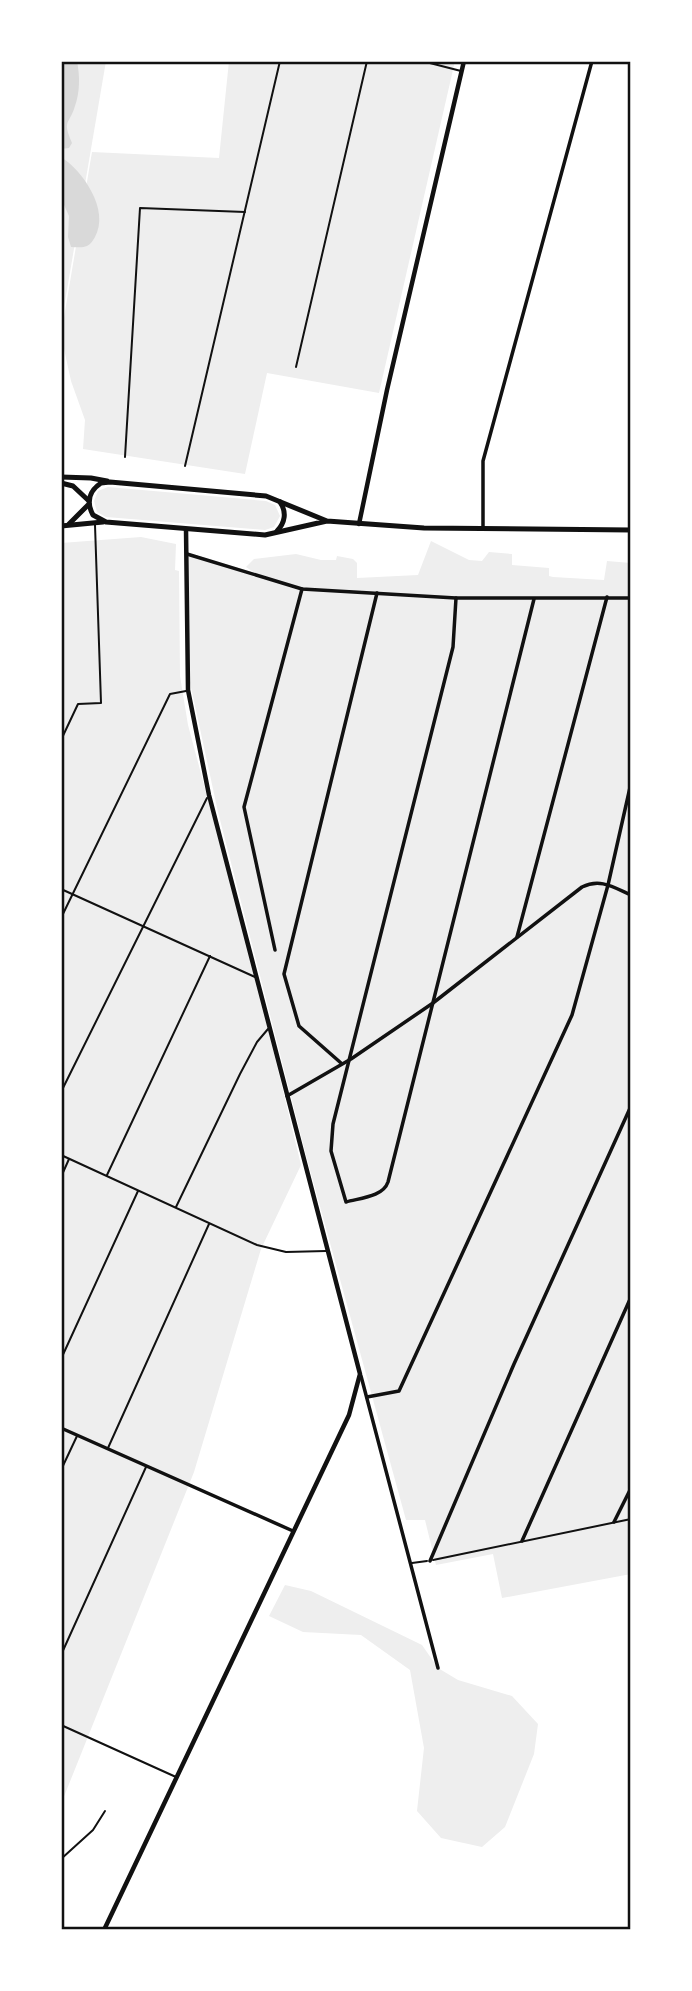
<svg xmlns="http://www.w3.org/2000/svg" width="692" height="1991" viewBox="0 0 692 1991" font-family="Helvetica,sans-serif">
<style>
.green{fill:#eee}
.water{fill:#d9d9d9}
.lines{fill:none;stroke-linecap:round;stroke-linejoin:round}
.service{stroke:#111;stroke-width:2}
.minor{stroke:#111;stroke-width:3.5}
.tertiary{stroke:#111;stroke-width:4.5}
.secondary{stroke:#111;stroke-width:5}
.primary{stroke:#111;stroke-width:5}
.neatline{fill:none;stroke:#111;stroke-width:2.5}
</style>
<rect width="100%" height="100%" fill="#fff"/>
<!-- green -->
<g class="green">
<path d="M61,61H106L61,325Z"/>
<path d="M229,61H455L379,393L267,373L245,474L83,449L85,420L71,381L61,335L92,152L219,158Z"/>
<path d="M108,487L266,501L275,505L280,516L274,527L265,530L106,517L97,512L94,501L98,491Z"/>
<path d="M141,537L176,544L175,570L179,571L180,676L188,725L255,975L301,1165L261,1249L194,1472L61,1804V543Z"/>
<path d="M431,541L469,560L482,561L489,552L512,554V565L549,568V576L553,577L604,580L607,561L631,563V1574L502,1598L493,1554L436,1565L425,1520H406L307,1159L218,812L189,678V553L255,573L246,567L254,559L296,554L321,560H336L337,556L353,559L357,563V578L418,575Z"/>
<path d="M285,1585L311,1591L422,1645L438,1668L458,1680L512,1696L538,1724L534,1754L505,1827L482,1847L441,1838L417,1811L424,1748L410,1670L361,1635L303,1632L269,1616Z"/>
</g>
<!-- water -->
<g class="water">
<path d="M61,61H77C80,76 80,92 75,106C69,126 62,119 72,143L69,148L61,149Z"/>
<path d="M61,157C83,171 110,210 95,237C93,240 91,244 87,246C83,248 76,247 71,247L68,237L69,216L61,198Z"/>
</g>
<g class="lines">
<!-- service -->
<g class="service">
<path d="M422,61L461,71"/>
<path d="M296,367L367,61"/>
<path d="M125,457L140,208L245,212"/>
<path d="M185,466L280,61"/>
<path d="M61,740L78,704L101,703L95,525"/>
<path d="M61,889L255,977"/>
<path d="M61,918L170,694L186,691"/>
<path d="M61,1092L207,798"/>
<path d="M61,1155L257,1245L286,1252L326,1251"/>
<path d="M107,1175L210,956"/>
<path d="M61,1177L69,1159"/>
<path d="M176,1207L240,1074L257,1042L268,1029"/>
<path d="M61,1359L138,1191"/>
<path d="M108,1448L209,1224"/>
<path d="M61,1470L77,1436"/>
<path d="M433,1560L631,1519"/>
<path d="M412,1563L427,1561"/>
<path d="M61,1655L146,1467"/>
<path d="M61,1725L176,1777"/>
<path d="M61,1859L93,1830L105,1811"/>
</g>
<!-- minor -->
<g class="minor">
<path d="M483,529V461L592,61"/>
<path d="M187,554L302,589L456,598H631"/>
<path d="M456,598L453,647L333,1124L331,1151L346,1202C360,1198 383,1197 388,1182L534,599"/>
<path d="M517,937L607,597"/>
<path d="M275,950L244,807L302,589"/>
<path d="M341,1063L299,1026L284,974L377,593"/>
<path d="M287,1096L351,1059L433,1003L582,887C600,878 613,887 631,895"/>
<path d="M361,1376L438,1668"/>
<path d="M367,1397L399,1391L572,1015L608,885L631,783"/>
<path d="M61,1428L293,1531"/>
<path d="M614,1522L631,1488"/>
<path d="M522,1541L631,1297"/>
<path d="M430,1561L514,1364L631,1106"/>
</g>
<!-- tertiary -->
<g class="tertiary">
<path d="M359,524L387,390L464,61"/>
<path d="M104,1930L349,1415L360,1374L209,795L188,690L186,529"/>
</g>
<!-- secondary -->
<g class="secondary">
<path d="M61,477L91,478L107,481"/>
<path d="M61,483L73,486L89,501"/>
</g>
<!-- primary -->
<g class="primary">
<path d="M327,521L266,496L110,482L101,483C89,491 86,502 93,515L106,522L265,535L327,521L424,528L631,530"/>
<path d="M69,524L89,504"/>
<path d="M61,526L103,522"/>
<path d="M277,531C285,523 287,512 280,502"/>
</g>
</g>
<!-- border -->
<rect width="692" height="1991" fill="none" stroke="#ffffff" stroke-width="126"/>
<rect x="63" y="63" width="566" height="1865" class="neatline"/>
</svg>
